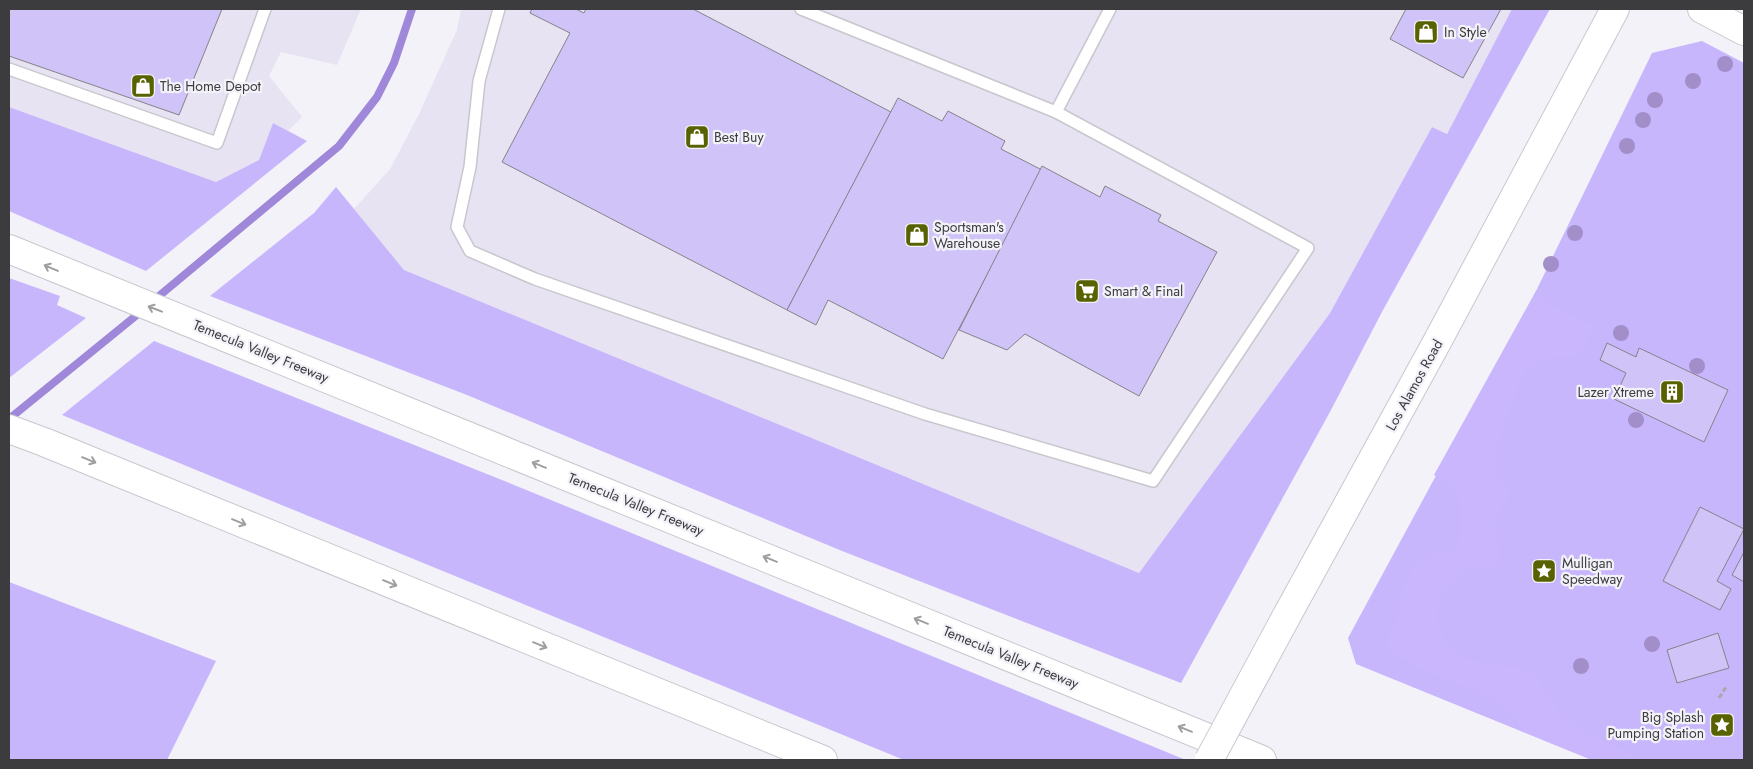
<svg xmlns="http://www.w3.org/2000/svg" width="1753" height="769" viewBox="0 0 1753 769" font-family="Jost,sans-serif">
<style>
.built{fill:#e7e3f2}
.green{fill:#c8b6fc}
.forest{fill:#c9b6fc}
.lines{fill:none;stroke-linecap:round;stroke-linejoin:round}
.stream{stroke:#9f87da;stroke-width:8}
.building{fill:#d0c3f8;stroke:#85838a}
.service-casing{stroke:#c8c7ce;stroke-width:14}
.secondary-casing{stroke:#c8c7ce;stroke-width:30}
.motorway-casing{stroke:#c8c7ce;stroke-width:30}
.path{stroke:#a7a7ac;stroke-width:3;stroke-dasharray:5 2.5;stroke-linecap:butt}
.service{stroke:#fff;stroke-width:11}
.secondary{stroke:#fff;stroke-width:28}
.motorway{stroke:#fff;stroke-width:28}
.secondary-bridge-casing{stroke:#c8c7ce;stroke-width:30;stroke-linecap:butt}
.secondary-bridge{stroke:#fff;stroke-width:28}
.tree{fill:#a28ec8}
.oneway{stroke:#9e9e9f}
.labels{text-anchor:middle;dominant-baseline:central;stroke-width:4.5;stroke-linejoin:round;paint-order:stroke}
.poi-label{font-size:14px;fill:#3c3c3f;stroke:#f3f2f9;text-anchor:start}
.street-label{font-size:14px;fill:#3c3c3f;stroke:#f3f2f9}
</style>
<rect width="100%" height="100%" fill="#f3f2f9"/>
<!-- built -->
<g class="built">
<path d="M9,9H361L337,65L281,52L269,76L302,117L288,131L273,123L259,160L216,182L9,107Z"/>
<path d="M461,9H1512L1447,134L1432,127L1330,313L1139,573L404,270L354,209L390,169L419,114L457,30Z"/>
</g>
<!-- green -->
<g class="green">
<path d="M1512,9H1550L1383,310L1331,410L1181,683L842,551L467,395L210,296L314,213L336,187L404,270L1139,573L1330,313L1432,127L1447,134Z"/>
<path d="M1702,41L1744,63V760H1592L1356,664L1348,638L1536,291L1652,53Z"/>
<path d="M9,107L216,182L259,160L273,123L307,141L146,271L9,211Z"/>
<path d="M9,278L60,296L57,305L86,318L9,378Z"/>
<path d="M154,341L507,482L1186,760H904L62,415Z"/>
<path d="M9,582L216,661L167,760H9Z"/>
</g>
<!-- forest -->
<path class="forest" d="M1536,291L1545,301L1594,326L1578,357L1548,358L1536,363L1525,371L1518,386L1498,442L1495,458V470L1510,494L1509,499L1497,513L1494,524L1501,562L1497,566L1474,567L1461,571L1441,594L1437,620L1449,649L1456,655L1485,664L1522,668C1543,678 1549,700 1564,716C1571,722 1577,724 1582,732L1645,760H1592L1521,731C1517,698 1453,684 1427,672C1412,666 1400,658 1387,648C1387,635 1393,631 1397,620C1402,605 1398,588 1408,576C1416,565 1425,557 1438,553C1444,551 1450,551 1455,546C1467,533 1462,497 1451,485C1447,481 1439,478 1434,475Z"/>
<g class="lines">
<!-- stream -->
<g class="stream">
<path d="M153,301L339,146L377,97L394,63L412,9"/>
<path d="M9,419L143,310"/>
</g>
</g>
<!-- building -->
<g class="building">
<path d="M9,9H222L179,115L9,56Z"/>
<path d="M532,9H576L584,13L586,9H693L891,112L787,310L502,162L570,33L530,13Z"/>
<path d="M1406,9H1501L1463,78L1390,39Z"/>
<path d="M898,98L942,121L948,111L1005,141L1001,149L1042,170L943,359L828,300L816,325L787,310Z"/>
<path d="M1042,166L1100,197L1105,186L1161,215L1158,221L1217,252L1139,396L1025,334L1007,350L959,330Z"/>
<path d="M1607,343L1636,357L1639,348L1728,390L1704,442L1614,399L1626,373L1600,360Z"/>
<path d="M1700,507L1744,529L1717,581L1731,589L1720,610L1663,581Z"/>
<path d="M1744,552V582L1732,575Z"/>
<path d="M1718,633L1729,668L1677,683L1667,650Z"/>
</g>
<g class="lines">
<defs>
<g id="service">
<path d="M499,9L479,81L470,167L457,227L470,251L535,279L925,414L1153,481L1308,248L1056,112L801,9"/>
<path d="M9,69L217,143L265,9"/>
<path d="M1056,112L1110,9"/>
</g>
<g id="secondary">
<path d="M1702,9L1744,31"/>
<path d="M1285,619L1437,342L1615,9"/>
</g>
<g id="motorway">
<path d="M9,249L1262,760"/>
<path d="M9,429L44,442L823,760"/>
</g>
</defs>
<!-- service casing -->
<use href="#service" class="service-casing"/>
<!-- secondary casing -->
<use href="#secondary" class="secondary-casing"/>
<!-- motorway casing -->
<use href="#motorway" class="motorway-casing"/>
<!-- path -->
<path class="path" d="M1719,698L1726,687"/>
<!-- service -->
<use href="#service" class="service"/>
<!-- secondary -->
<use href="#secondary" class="secondary"/>
<!-- motorway -->
<use href="#motorway" class="motorway"/>
<defs>
<path id="secondary-bridge" d="M1209,760L1285,619"/>
</defs>
<!-- secondary-bridge casing -->
<use href="#secondary-bridge" class="secondary-bridge-casing"/>
<!-- secondary-bridge -->
<use href="#secondary-bridge" class="secondary-bridge"/>
</g>
<!-- trees -->
<g class="tree">
<circle cx="1725" cy="64" r="8"/>
<circle cx="1693" cy="81" r="8"/>
<circle cx="1655" cy="100" r="8"/>
<circle cx="1643" cy="120" r="8"/>
<circle cx="1627" cy="146" r="8"/>
<circle cx="1575" cy="233" r="8"/>
<circle cx="1551" cy="264" r="8"/>
<circle cx="1621" cy="333" r="8"/>
<circle cx="1697" cy="366" r="8"/>
<circle cx="1636" cy="420" r="8"/>
<circle cx="1652" cy="644" r="8"/>
<circle cx="1581" cy="666" r="8"/>
</g>
<!-- one-way arrows -->
<defs><path id="oneway-shaft" d="M-6 0H5M1.5-3L5.5 0L1.5 3" fill="none" stroke-width="1.6" stroke-linecap="round" stroke-linejoin="round" transform="scale(1.25)"/></defs>
<g class="oneway">
<use href="#oneway-shaft" transform="translate(51 268) rotate(-157)"/>
<use href="#oneway-shaft" transform="translate(155 309) rotate(-159)"/>
<use href="#oneway-shaft" transform="translate(89 460) rotate(22)"/>
<use href="#oneway-shaft" transform="translate(539 465) rotate(-158)"/>
<use href="#oneway-shaft" transform="translate(239 522) rotate(22)"/>
<use href="#oneway-shaft" transform="translate(770 559) rotate(-158)"/>
<use href="#oneway-shaft" transform="translate(390 583) rotate(22)"/>
<use href="#oneway-shaft" transform="translate(921 621) rotate(-158)"/>
<use href="#oneway-shaft" transform="translate(540 645) rotate(22)"/>
<use href="#oneway-shaft" transform="translate(1185 729) rotate(-158)"/>
</g>
<!-- icons -->
<defs>
<symbol id="shop-square" viewBox="-11 -11 22 22"><rect x="-9" y="-9" width="18" height="18" rx="4" fill="#596201" stroke="#f3f2f9"/><path d="M-5-2.5h2.3a2.7 3.5 0 0 1 5.4 0H5L5.5 6h-11ZM-1.5-2.5h3a1.5 2.3 0 0 0-3 0Z" fill="#fff"/></symbol>
<symbol id="supermarket-square" viewBox="-11 -11 22 22"><rect x="-9" y="-9" width="18" height="18" rx="4" fill="#596201" stroke="#f3f2f9"/><path d="M-6-5.5h2.5l.6 2H6L4.5 2H-2.5L-4.4-4H-6ZM-1.5 3.2a1.3 1.3 0 1 0 .1 0ZM3 3.2a1.3 1.3 0 1 0 .1 0Z" fill="#fff"/></symbol>
<symbol id="building-square" viewBox="-11 -11 22 22"><rect x="-9" y="-9" width="18" height="18" rx="4" fill="#596201" stroke="#f3f2f9"/><path d="M-4-6H4V6H1V3H-1V6H-4ZM-2.5-4.3h1.7v1.8h-1.7ZM.8-4.3h1.7v1.8H.8ZM-2.5-1h1.7V.8h-1.7ZM.8-1h1.7V.8H.8Z" fill="#fff"/></symbol>
<symbol id="sight-square" viewBox="-11 -11 22 22"><rect x="-9" y="-9" width="18" height="18" rx="4" fill="#596201" stroke="#f3f2f9"/><path d="M0-6L1.8-2.2L6-1.7L2.9 1.2L3.7 5.4L0 3.3L-3.7 5.4L-2.9 1.2L-6-1.7L-1.8-2.2Z" fill="#fff"/></symbol>
</defs>
<g fill-rule="evenodd">
<use href="#shop-square" x="1412" y="18" width="28" height="28"/>
<use href="#shop-square" x="129" y="72" width="28" height="28"/>
<use href="#shop-square" x="683" y="123" width="28" height="28"/>
<use href="#shop-square" x="903" y="221" width="28" height="28"/>
<use href="#supermarket-square" x="1073" y="277" width="28" height="28"/>
<use href="#building-square" x="1658" y="378" width="28" height="28"/>
<use href="#sight-square" x="1530" y="557" width="28" height="28"/>
<use href="#sight-square" x="1708" y="711" width="28" height="28"/>
</g>
<g class="labels">
<!-- poi labels -->
<g class="poi-label">
<text x="1444" y="32">In Style</text>
<text x="160" y="86">The Home Depot</text>
<text x="714" y="137">Best Buy</text>
<text x="934" y="227">Sportsman's<tspan x="934" dy="16">Warehouse</tspan></text>
<text x="1104" y="291">Smart &amp; Final</text>
<text x="1654" y="392" text-anchor="end">Lazer Xtreme</text>
<text x="1562" y="563">Mulligan<tspan x="1562" dy="16">Speedway</tspan></text>
<text x="1704" y="717" text-anchor="end">Big Splash<tspan x="1704" dy="16">Pumping Station</tspan></text>
</g>
<!-- street labels -->
<g class="street-label">
<text transform="translate(261 351) rotate(22)">Temecula Valley Freeway</text>
<text transform="translate(1414 385) rotate(-61)">Los Alamos Road</text>
<text transform="translate(636 504) rotate(22)">Temecula Valley Freeway</text>
<text transform="translate(1011 657) rotate(22)">Temecula Valley Freeway</text>
</g>
</g>
<!-- border -->
<rect width="1753" height="769" fill="none" stroke="#3c3c3f" stroke-width="20"/>
</svg>
